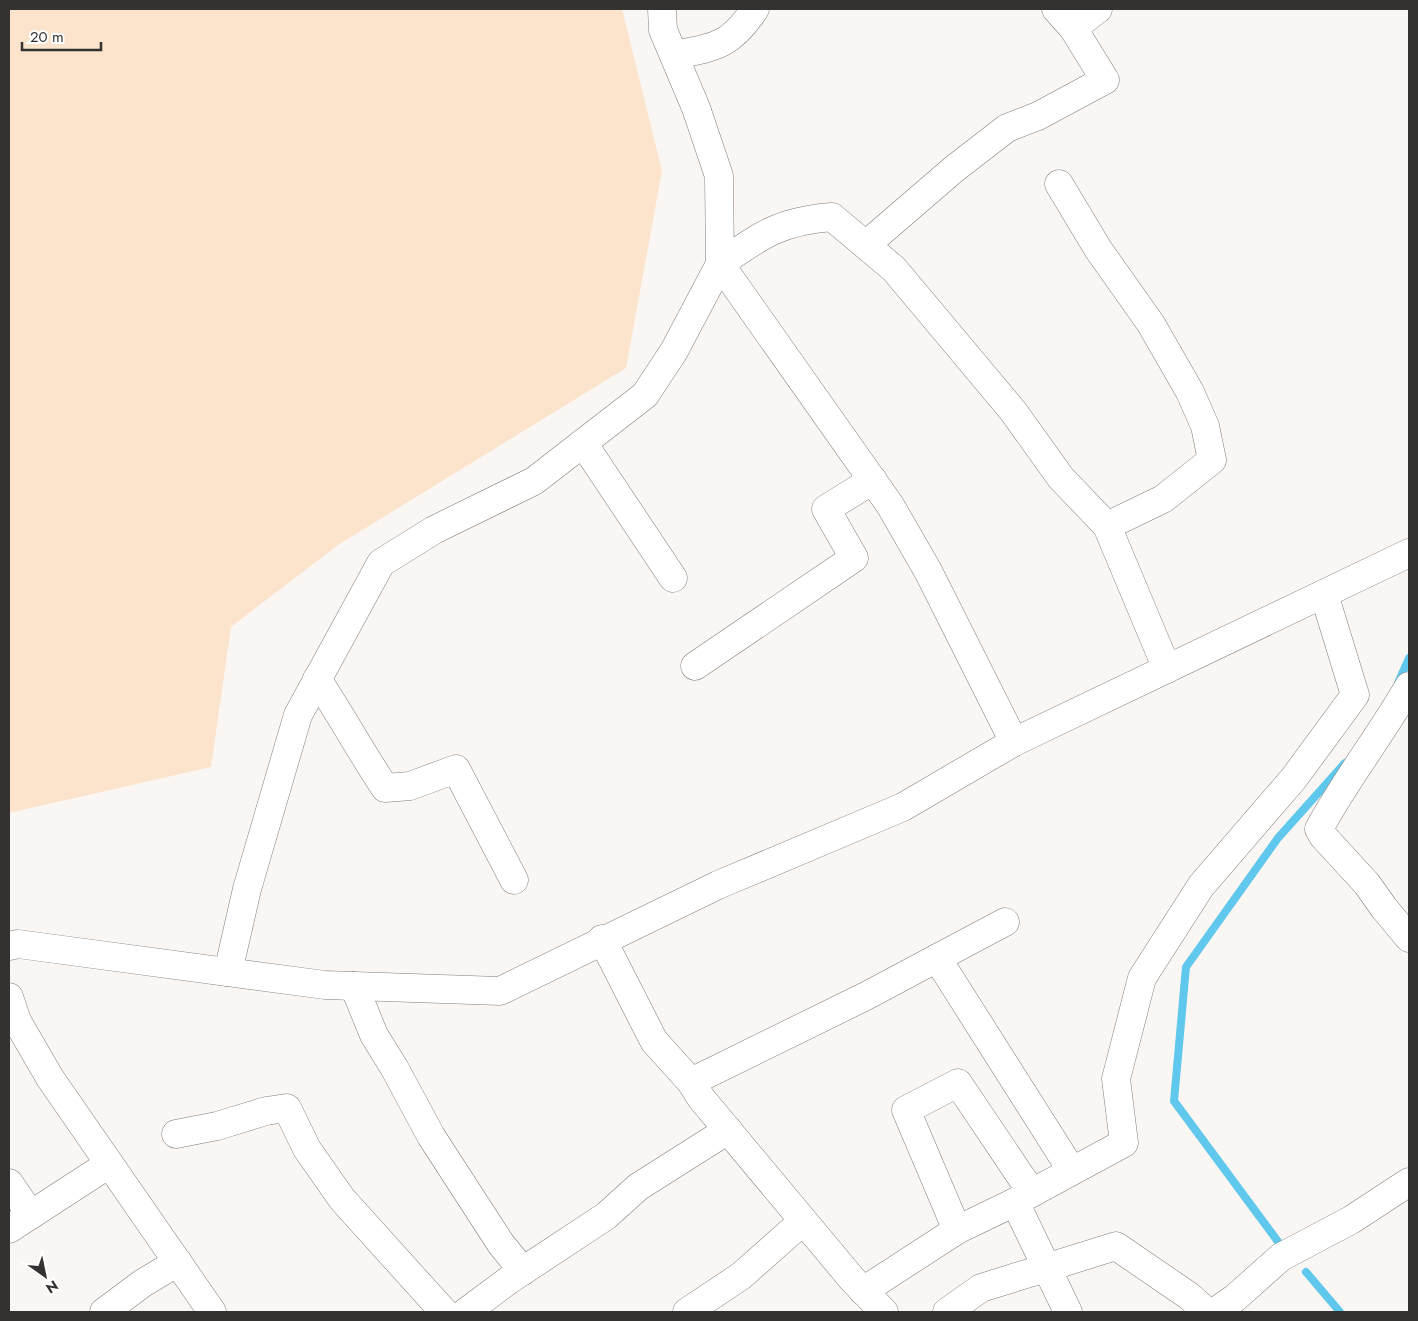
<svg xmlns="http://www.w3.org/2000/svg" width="1418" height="1321" viewBox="0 0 1418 1321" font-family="Jost,sans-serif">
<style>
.green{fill:#fce4cc}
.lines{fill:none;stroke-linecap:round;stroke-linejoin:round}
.stream{stroke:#60c8ec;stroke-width:8}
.street-casing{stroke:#817e7b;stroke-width:29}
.secondary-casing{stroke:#817e7b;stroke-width:29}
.street{stroke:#fff;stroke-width:28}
.secondary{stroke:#fff;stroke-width:28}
</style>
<rect width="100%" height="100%" fill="#faf6f3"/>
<!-- green -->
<path class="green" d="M9,9H622L662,171L626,368L338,545L231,627L211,767L9,813Z"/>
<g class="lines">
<!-- stream -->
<g class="stream">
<path d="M1398,683L1409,658"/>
<path d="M1279,1243L1174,1101L1186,967L1278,838L1345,763"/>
<path d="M1306,1272L1340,1312"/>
</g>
<defs>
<g id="street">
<path d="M1073,28L1098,9"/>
<path d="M674,55C716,47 730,46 755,9"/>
<path d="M867,244L954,169L1007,128L1038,116L1105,80L1073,28L1056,9"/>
<path d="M583,443L673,578"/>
<path d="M1107,526L1167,669"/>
<path d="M695,666L854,558L826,509L873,480"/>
<path d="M317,679C341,715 361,752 385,788L410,786L456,769L514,880"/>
<path d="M1409,686C1381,735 1346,779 1319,829L1323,836L1367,884L1384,908L1409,938"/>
<path d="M1014,742L928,571L890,505L720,264C761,235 780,221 832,217L894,269L1013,411L1061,478L1107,526L1163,499L1212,460L1205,426L1190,392L1151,324L1098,249L1059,184"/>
<path d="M602,939L654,1041L691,1082L701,1098L852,1279L884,1312"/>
<path d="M937,958L1072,1171"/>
<path d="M228,972L247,889L298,715L381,563L434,530L534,481L645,395L674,351L720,264L719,176L696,108L663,30L662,9"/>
<path d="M354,986L374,1035L395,1069L431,1136L501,1244L523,1271"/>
<path d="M9,997L17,1021L50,1078L212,1312"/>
<path d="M691,1082L866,996L1005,922"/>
<path d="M176,1134L217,1126L266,1111L287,1108L307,1149L342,1199L444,1312"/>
<path d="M9,1183L31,1215"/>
<path d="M1015,1202L1068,1312"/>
<path d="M9,1229L109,1164"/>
<path d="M957,1230L906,1110L958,1083L1032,1193"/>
<path d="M863,1291L957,1230L1015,1202L1124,1143L1116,1079L1142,978L1201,886L1294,778L1355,695L1324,594"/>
<path d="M104,1312L143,1283L178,1262"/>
<path d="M466,1312L509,1280L606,1216L638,1187L728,1130"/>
<path d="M687,1312L741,1276L803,1221"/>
<path d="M947,1312L981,1288L1116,1246L1189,1296L1207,1312"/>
<path d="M1215,1312L1235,1298L1281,1257L1351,1220L1409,1182"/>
</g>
<path id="secondary" d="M9,946L18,944L325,985L500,991L718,885L903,807L1014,742L1409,553"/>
</defs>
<!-- street casing -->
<use href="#street" class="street-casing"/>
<!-- secondary casing -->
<use href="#secondary" class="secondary-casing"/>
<!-- street -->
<use href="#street" class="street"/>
<!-- secondary -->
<use href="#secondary" class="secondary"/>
</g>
<!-- border -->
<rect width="1418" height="1321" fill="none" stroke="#343231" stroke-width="20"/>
<!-- north arrow -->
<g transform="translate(45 1276) rotate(147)" stroke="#ffffff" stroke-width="4" paint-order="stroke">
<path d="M0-4L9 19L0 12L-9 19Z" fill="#343231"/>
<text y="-8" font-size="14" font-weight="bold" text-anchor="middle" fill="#343231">N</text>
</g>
<!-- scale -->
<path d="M22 42v8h79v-8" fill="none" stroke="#343231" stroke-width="2.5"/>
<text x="30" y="42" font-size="15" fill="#343231" stroke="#ffffff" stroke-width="4" paint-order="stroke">20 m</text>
</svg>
